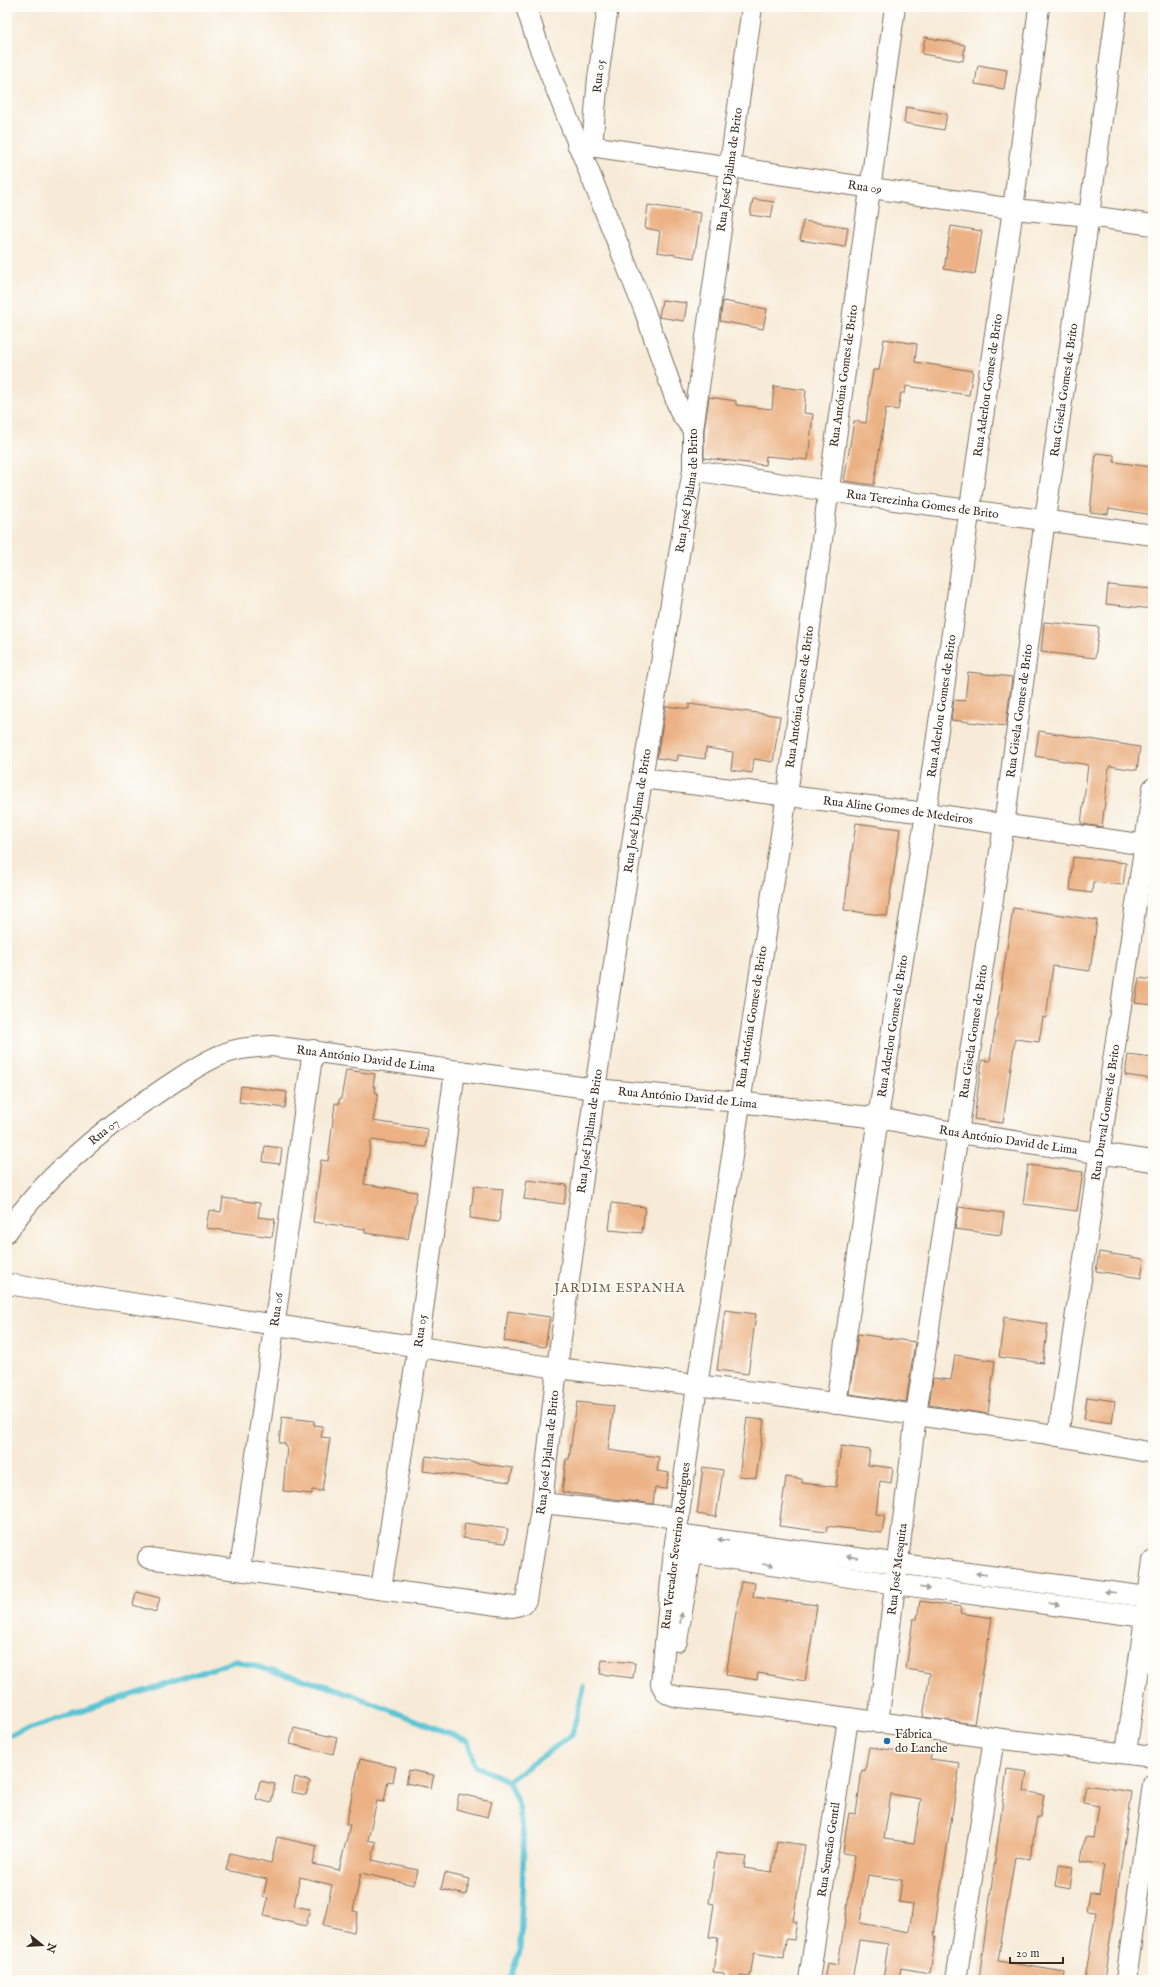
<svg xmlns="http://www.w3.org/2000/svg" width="1160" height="1987" viewBox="0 0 1160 1987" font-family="'IM FELL English',serif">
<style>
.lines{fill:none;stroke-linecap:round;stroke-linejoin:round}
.stream{stroke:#5ac4d5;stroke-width:5.5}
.building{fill:#ecb285;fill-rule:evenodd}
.minor-casing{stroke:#7d6e5f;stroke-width:22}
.minor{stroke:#fff;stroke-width:20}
.oneway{fill:#a79f9a}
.poi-dot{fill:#1f6fb2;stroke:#fdfcf7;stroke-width:1.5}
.labels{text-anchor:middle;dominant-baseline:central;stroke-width:3.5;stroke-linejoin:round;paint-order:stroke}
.street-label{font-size:12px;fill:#3b2a1e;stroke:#fdfcf7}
.poi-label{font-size:12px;fill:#3b2a1e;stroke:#fdfcf7;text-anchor:start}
.neighbourhood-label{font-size:13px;letter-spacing:1px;fill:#795a42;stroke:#fdfcf7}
</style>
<rect width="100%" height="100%" fill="#fdfcf7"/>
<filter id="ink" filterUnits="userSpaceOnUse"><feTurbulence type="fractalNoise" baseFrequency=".025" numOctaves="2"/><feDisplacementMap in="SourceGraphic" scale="8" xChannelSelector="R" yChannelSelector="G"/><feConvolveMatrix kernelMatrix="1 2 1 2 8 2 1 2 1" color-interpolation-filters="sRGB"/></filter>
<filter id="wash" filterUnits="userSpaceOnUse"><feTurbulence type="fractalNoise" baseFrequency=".012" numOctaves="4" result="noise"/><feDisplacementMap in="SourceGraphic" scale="16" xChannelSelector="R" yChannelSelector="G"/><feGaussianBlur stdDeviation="0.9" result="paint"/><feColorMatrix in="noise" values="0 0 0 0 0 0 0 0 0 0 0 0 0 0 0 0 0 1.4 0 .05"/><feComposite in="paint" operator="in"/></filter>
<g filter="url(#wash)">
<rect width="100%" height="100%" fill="#f7ebd8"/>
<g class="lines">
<!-- stream -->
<g class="stream">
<path d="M7,1736L236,1661L340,1690L468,1741L475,1766L508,1781L572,1735L584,1687"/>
<path d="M508,1781L519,1806L524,1841L520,1948L510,1980"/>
</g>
</g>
<g id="blocks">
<!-- building -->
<g class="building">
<path d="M925,37L965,45L963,61L922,54Z"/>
<path d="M978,65L1007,70L1004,89L975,84Z"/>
<path d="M906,107L947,114L944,130L904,123Z"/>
<path d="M753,199L774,202L771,218L750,215Z"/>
<path d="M648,205L701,213L694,258L657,252L660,231L645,228Z"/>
<path d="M803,221L848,227L845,247L800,240Z"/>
<path d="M951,226L982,231L975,274L944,269Z"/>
<path d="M662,300L687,303L684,321L659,317Z"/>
<path d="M723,301L767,309L763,329L720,321Z"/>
<path d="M884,339L917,344L915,362L973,371L969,395L906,386L905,393H901L898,410L886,408L874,485L844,481L854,421L866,423L873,370H879Z"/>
<path d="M774,386L806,390L804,413L813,414L808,460L766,456L765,465L704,458V431L709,397L736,401V405L772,409Z"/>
<path d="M1096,453L1114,455V462L1153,467V515L1109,508L1108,514L1090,512Z"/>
<path d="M1108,585L1153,589V609L1106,604Z"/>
<path d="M1044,622L1099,627L1095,658L1041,652Z"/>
<path d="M968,672L1012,677L1006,726L951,720L954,700L965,701Z"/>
<path d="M689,704L780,716L773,762L754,759L752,773L731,770L733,752L706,748L705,759L678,755L677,761L657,758L666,706L689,709Z"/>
<path d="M1039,731L1140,747L1137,770L1109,766L1102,827L1081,824L1088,765L1035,756Z"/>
<path d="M856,823L900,829L887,916L844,910Z"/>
<path d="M1073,857L1126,863L1123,885L1093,882L1092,893L1070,890Z"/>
<path d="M1013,908L1097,920L1090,971L1053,966L1046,1018L1043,1017L1039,1042L1015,1039L1003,1123L974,1119L982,1060L990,1061Z"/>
<path d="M1139,978L1153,980V1005L1135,1003Z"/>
<path d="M1128,1055L1153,1058V1079L1125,1075Z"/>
<path d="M346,1070L375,1074L373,1087H376L375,1092L378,1093L373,1121L428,1129L426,1147L371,1140L364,1184L417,1192L408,1239L365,1233V1229L313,1222L321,1160L328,1161L335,1103L339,1104V1099H341Z"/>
<path d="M241,1086L287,1092L285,1108L239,1102Z"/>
<path d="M265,1146L282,1148L280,1164L263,1162Z"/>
<path d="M1028,1165L1083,1172L1077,1211L1023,1204Z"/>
<path d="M527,1180L567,1185L564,1204L524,1199Z"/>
<path d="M474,1186L503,1189L499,1222L470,1218Z"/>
<path d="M223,1198L260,1203L258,1217L275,1219L272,1237L206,1228L209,1210L221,1212Z"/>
<path d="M612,1203L645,1207L642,1233L609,1230Z"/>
<path d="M959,1207L1004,1213L1001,1235L955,1229Z"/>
<path d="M1099,1252L1144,1259L1141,1278L1096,1271Z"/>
<path d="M725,1310L756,1314L748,1374L717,1370Z"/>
<path d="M508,1311L550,1317L545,1347L504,1341Z"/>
<path d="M1004,1317L1048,1324L1043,1363L999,1357Z"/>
<path d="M858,1334L915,1342L906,1402L849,1394Z"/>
<path d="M955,1355L995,1361L988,1414L929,1405L933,1378L951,1380Z"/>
<path d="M1087,1397L1115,1401L1112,1423L1084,1419Z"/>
<path d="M577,1402L614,1406L608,1450L659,1457L657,1471L669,1473L666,1489L655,1488L653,1504L562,1492L566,1459H569Z"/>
<path d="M282,1417L314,1421V1425L323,1426L321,1437L330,1438L322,1491L312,1490V1494L283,1491L287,1446H285V1443H279Z"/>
<path d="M747,1418L764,1420L756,1478L739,1476Z"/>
<path d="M841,1446L870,1450L868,1465L893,1468L891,1483L880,1481L876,1514L885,1515L882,1533L827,1526L826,1532L779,1526L786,1477L802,1479V1483L836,1487Z"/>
<path d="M426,1456L513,1468L510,1482L423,1471Z"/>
<path d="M703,1467L723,1470L716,1517L697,1514Z"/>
<path d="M465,1523L508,1529L505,1543L463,1538Z"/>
<path d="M741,1581L755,1583L753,1597L817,1605L805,1681L758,1673L757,1680L726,1675Z"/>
<path d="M136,1592L160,1598L156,1612L133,1605Z"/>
<path d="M920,1601L961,1607L960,1613L992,1618L974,1724L923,1717L930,1673L906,1669L913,1619H917Z"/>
<path d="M602,1660L635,1663L633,1678L600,1674Z"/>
<path d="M294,1728L337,1738L333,1754L290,1744Z"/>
<path d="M869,1747L914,1753L915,1748L932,1751L930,1759L960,1763L937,1913L934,1936H936L930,1973L901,1968L899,1980H883L888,1944L859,1940L852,1980H824L827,1963L838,1965L855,1855L843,1853L846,1829L849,1813L856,1814L862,1770L865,1771ZM891,1794L921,1799L914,1843L884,1839ZM868,1875L902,1880L899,1902L913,1904L909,1932L860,1923Z"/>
<path d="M360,1759L396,1767L393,1782L388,1781L384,1802L377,1801L368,1840L376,1842L372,1860L418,1870L414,1885L361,1873L353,1911L358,1912L354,1932L323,1925L332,1885L300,1877L294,1906L310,1909L306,1926L264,1916L268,1898L263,1897L267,1879L226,1870L230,1853L271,1863L277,1837L317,1846L313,1864L339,1870L350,1825L346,1824Z"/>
<path d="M1007,1769L1027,1772L1024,1791L1044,1795L1040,1817H1037L1030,1859L1015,1857L998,1961L1065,1972L1064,1980H979Z"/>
<path d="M409,1770L434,1775L431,1788L406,1783Z"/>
<path d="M295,1777L310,1781L306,1795L292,1792Z"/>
<path d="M260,1781L275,1784L271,1803L256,1799Z"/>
<path d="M1086,1785L1132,1792L1104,1980H1085L1096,1912L1086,1911L1089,1893L1099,1895L1104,1865L1081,1861L1085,1837L1094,1838L1099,1806L1083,1803Z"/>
<path d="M459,1794L492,1801L488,1817L456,1809Z"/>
<path d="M777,1841L805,1845L793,1921L797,1922L794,1940L786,1939L784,1958L754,1953L750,1977L740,1976L739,1980L724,1978V1973L713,1972L718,1938L709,1937L714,1904L709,1903L716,1853L746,1857L744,1868L772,1872Z"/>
<path d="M1059,1865L1073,1867L1070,1889L1056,1886Z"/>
<path d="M445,1873L470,1879L466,1895L441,1889Z"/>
</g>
</g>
</g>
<g filter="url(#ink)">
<use href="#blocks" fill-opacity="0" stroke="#7d6e5f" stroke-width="1"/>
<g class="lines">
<defs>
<g id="minor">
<path d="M526,7L538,44L644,309L680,412L693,430"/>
<path d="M895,7L787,795L697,1386L674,1550L661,1684L666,1693L678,1697L732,1702L994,1738L1153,1757"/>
<path id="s1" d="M577,144L1013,209L1089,216L1153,225"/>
<path id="s2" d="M592,146L598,78L608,7"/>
<path id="s3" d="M693,470L828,491L1153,535"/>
<path id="s4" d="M642,778L926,813L1153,846"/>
<path id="s5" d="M7,1232C47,1173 105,1127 163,1089C182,1077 200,1063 221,1055C237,1048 254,1047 272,1046L595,1089L739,1102L878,1118L959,1133L1153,1161"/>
<path d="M7,1284L557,1368L770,1394L1042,1433L1153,1453"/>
<path id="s6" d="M836,1404L878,1118L926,813L1013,209L1039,7"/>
<path id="s7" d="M1058,1436L1153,788"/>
<path d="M542,1503L679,1518"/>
<path d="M677,1534L1148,1597"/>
<path d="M674,1550L895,1584L1145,1617"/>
<path id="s8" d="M148,1558L513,1607L523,1604L526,1600L542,1503L557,1368L595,1089L642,778L693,470V430L752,7"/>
<path id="s9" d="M240,1569L313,1050"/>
<path id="s10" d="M381,1589L418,1347L455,1071"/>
<path d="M677,1641L694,1540"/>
<path id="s11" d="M878,1723L916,1415L1004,825L1045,519L1089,216L1117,7"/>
<path d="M1126,1753L1153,1561"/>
<path id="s12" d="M809,1980L848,1719"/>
<path d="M956,1980L994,1738"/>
<path d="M1126,1980L1153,1784"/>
</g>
</defs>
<!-- minor casing -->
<use href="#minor" class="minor-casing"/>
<!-- minor -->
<use href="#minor" class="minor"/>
</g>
<!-- one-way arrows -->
<defs><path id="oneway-solid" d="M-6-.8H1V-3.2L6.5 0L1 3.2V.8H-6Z"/></defs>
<g class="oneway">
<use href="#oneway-solid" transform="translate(723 1540) rotate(-172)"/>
<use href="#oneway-solid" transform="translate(852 1557) rotate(-172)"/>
<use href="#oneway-solid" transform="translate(768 1565) rotate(9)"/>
<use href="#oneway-solid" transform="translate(981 1574) rotate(-172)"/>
<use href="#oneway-solid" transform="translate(925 1588) rotate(7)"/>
<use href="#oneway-solid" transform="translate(1110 1592) rotate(-173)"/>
<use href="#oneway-solid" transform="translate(1054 1604) rotate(8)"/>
<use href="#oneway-solid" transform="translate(681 1618) rotate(-80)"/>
</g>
</g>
<!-- markers -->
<circle class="poi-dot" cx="887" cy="1741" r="4"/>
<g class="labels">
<!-- street labels -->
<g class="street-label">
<text stroke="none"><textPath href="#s2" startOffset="70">Rua 05</textPath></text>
<text stroke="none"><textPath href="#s8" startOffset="1829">Rua José Djalma de Brito</textPath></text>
<text stroke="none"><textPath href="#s1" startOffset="291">Rua 09</textPath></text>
<text transform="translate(844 376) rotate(-82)">Rua Antónia Gomes de Brito</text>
<text stroke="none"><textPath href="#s6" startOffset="1030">Rua Aderlou Gomes de Brito</textPath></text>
<text stroke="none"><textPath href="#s11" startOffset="1346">Rua Gisela Gomes de Brito</textPath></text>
<text stroke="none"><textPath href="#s8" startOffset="1505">Rua José Djalma de Brito</textPath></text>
<text stroke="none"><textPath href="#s3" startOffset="232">Rua Terezinha Gomes de Brito</textPath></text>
<text transform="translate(800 697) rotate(-82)">Rua Antónia Gomes de Brito</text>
<text stroke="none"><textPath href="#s6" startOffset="706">Rua Aderlou Gomes de Brito</textPath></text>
<text stroke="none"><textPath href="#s11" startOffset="1022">Rua Gisela Gomes de Brito</textPath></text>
<text stroke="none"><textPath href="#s4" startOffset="258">Rua Aline Gomes de Medeiros</textPath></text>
<text stroke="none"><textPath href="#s8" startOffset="1181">Rua José Djalma de Brito</textPath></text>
<text transform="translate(752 1017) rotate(-81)">Rua Antónia Gomes de Brito</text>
<text stroke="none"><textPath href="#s6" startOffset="382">Rua Aderlou Gomes de Brito</textPath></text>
<text stroke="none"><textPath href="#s11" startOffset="698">Rua Gisela Gomes de Brito</textPath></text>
<text stroke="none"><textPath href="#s5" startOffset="427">Rua António David de Lima</textPath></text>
<text stroke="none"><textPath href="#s5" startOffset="751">Rua António David de Lima</textPath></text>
<text stroke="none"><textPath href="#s7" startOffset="327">Rua Durval Gomes de Brito</textPath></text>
<text stroke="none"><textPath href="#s5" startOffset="140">Rua 07</textPath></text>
<text stroke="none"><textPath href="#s8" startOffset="857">Rua José Djalma de Brito</textPath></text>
<text stroke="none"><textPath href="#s5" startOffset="1075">Rua António David de Lima</textPath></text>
<text stroke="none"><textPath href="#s9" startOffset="262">Rua 06</textPath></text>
<text stroke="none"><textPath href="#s10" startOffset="261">Rua 05</textPath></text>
<text stroke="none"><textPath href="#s8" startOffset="533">Rua José Djalma de Brito</textPath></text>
<text transform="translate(676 1546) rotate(-83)">Rua Vereador Severino Rodrigues</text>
<text stroke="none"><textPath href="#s11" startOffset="155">Rua José Mesquita</textPath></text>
<text stroke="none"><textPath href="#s12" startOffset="132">Rua Semeão Gentil</textPath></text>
</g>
<!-- poi labels -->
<g class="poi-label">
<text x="895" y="1734">Fábrica<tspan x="895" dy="14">do Lanche</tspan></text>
</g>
<!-- neighbourhood labels -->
<g class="neighbourhood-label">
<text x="620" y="1288">JARDIM ESPANHA</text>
</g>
</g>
<!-- margin -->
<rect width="1160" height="1987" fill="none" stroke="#fdfcf7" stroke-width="24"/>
<!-- north arrow -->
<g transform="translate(42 1945) rotate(108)" stroke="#fdfcf7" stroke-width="3" paint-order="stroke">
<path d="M0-3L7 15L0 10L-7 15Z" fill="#3b2a1e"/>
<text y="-6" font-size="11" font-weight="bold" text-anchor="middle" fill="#3b2a1e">N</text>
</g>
<!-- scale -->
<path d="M1010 1957v6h53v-6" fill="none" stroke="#3b2a1e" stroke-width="2"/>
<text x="1016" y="1957" font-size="12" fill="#3b2a1e" stroke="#fdfcf7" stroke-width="3" paint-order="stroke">20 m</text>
</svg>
